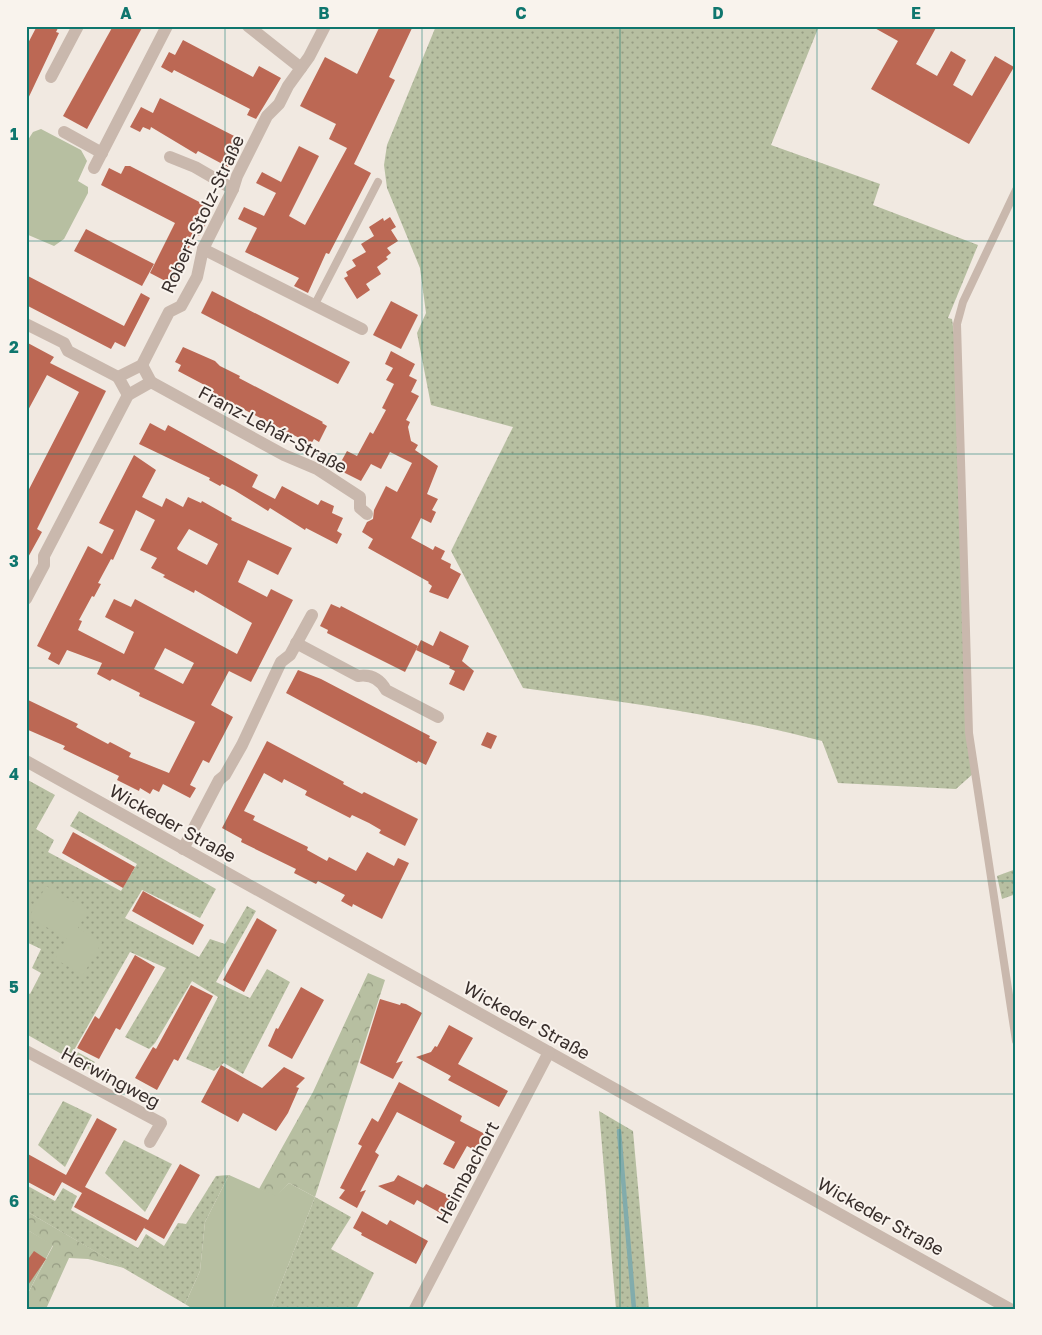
<svg xmlns="http://www.w3.org/2000/svg" width="1042" height="1335" viewBox="0 0 1042 1335" font-family="'Golos Text',sans-serif">
<style>
.grass{fill:url(#grass-dots)}
.forest{fill:url(#forest-crowns)}
.green{fill:#b7bfa1}
.lines{fill:none;stroke-linecap:round;stroke-linejoin:round}
.stream{stroke:#82acac;stroke-width:4.5}
.building{fill:#bc6854;fill-rule:evenodd}
.lane{stroke:#c9b8ad;stroke-width:8}
.street{stroke:#c9b8ad;stroke-width:12}
.grid{fill:none;stroke:#0f766e;stroke-width:1;stroke-opacity:0.55}
.labels{text-anchor:middle;dominant-baseline:central;stroke-width:4;stroke-linejoin:round;paint-order:stroke}
.street-label{font-size:18px;fill:#382e2b;stroke:#f9f3ed}
.neatline{fill:none;stroke:#0f766e;stroke-width:2}
.grid-label{font-size:16px;text-anchor:middle;font-weight:bold;fill:#0f766e}
</style>
<defs>
<pattern id="grass-dots" width="8" height="8" patternUnits="userSpaceOnUse" patternTransform="scale(1.25)"><rect width="8" height="8" fill="#b7bfa1"/><path d="M2 2h.1M6 6h.1" fill="none" stroke="#969c83" stroke-width="1.8" stroke-linecap="round"/></pattern>
<pattern id="forest-crowns" width="20" height="18" patternUnits="userSpaceOnUse" patternTransform="scale(1.25)"><rect width="20" height="18" fill="#b7bfa1"/><path d="M2 6a3 3 0 1 1 6 0M12 15a3 3 0 1 1 6 0" fill="none" stroke="#969c83"/></pattern>
</defs>
<rect width="100%" height="100%" fill="#f1e9e1"/>
<!-- grass -->
<g class="grass">
<path d="M436,26H819L771,145L880,184L873,205L978,245L948,318L952,319L960,379L969,733L975,772L956,789L838,783L822,741C724,715 623,702 523,688L451,551L513,427L431,405L417,333L426,313L420,268L387,188L384,165L387,145Z"/>
<path d="M26,779L55,795L36,829L54,840L48,852L121,891L137,864L70,826L79,811L216,889L200,918L142,890L125,918L199,957L210,939L225,944L247,906L256,911L216,982L250,998L267,969L290,982L243,1074L224,1063L214,1071L186,1059L218,997L192,981L155,1043L149,1049L125,1037L166,968L130,952L74,1050L95,1062L90,1070L26,1034V992L30,994L41,973L32,968L41,949L26,942Z"/>
<path d="M1016,869V894L1002,899L997,876Z"/>
<path d="M63,1101L92,1115L65,1167L38,1145Z"/>
<path d="M599,1111L633,1131L649,1309H616Z"/>
<path d="M124,1140L172,1164L145,1212L105,1173Z"/>
<path d="M229,1175L205,1222L200,1271L185,1304L26,1211V1185L55,1201L63,1188L77,1196L71,1210L138,1248L146,1234L164,1246L178,1223L186,1224L216,1176Z"/>
<path d="M315,1197L351,1217L331,1249L374,1273L356,1309H271Z"/>
</g>
<!-- forest -->
<g class="forest">
<path d="M368,973L385,980L315,1197L289,1183L276,1197L259,1189L313,1092Z"/>
<path d="M26,1211L124,1268L88,1259L69,1258L46,1309H26V1297L53,1246L26,1229Z"/>
</g>
<!-- green -->
<g class="green">
<path d="M41,129L81,150L87,161L78,181L88,187V193L64,239L54,246L26,234V143L33,132Z"/>
<path d="M46,886L88,910L78,928L102,942L83,975L55,959L67,939L29,917Z"/>
<path d="M229,1175L276,1196L289,1183L315,1197L271,1309H193L185,1304L200,1271L205,1222Z"/>
<path d="M26,1229L53,1245L26,1297Z"/>
</g>
<g class="lines">
<!-- stream -->
<path class="stream" d="M619,1131L634,1309"/>
</g>
<!-- building -->
<g class="building">
<path d="M37,26H59L56,32L59,33L26,103V47Z"/>
<path d="M113,26H143L87,129L63,116Z"/>
<path d="M380,26H413L389,77L395,80L354,164L371,173L329,254L326,253L308,293L294,286L299,278L245,252L257,228L238,219L244,207L264,216L276,193L256,183L262,172L281,182L299,146L319,156L289,216L305,225L347,148L329,139L336,124L300,106L325,57L357,74Z"/>
<path d="M871,26H937L916,64L937,76L951,51L966,60L953,85L972,96L995,56L1014,67L969,144L871,89L898,41Z"/>
<path d="M183,40L253,77L259,66L281,78L256,119L247,115L250,109L174,70L172,73L161,67L169,52L175,55Z"/>
<path d="M160,98L242,140L228,167L198,151L196,154L151,127L150,130L143,127L140,132L130,127L141,107L153,113Z"/>
<path d="M125,166H130L207,206L201,219L207,222L199,236L196,234L171,284L150,273L175,223L101,185L109,168L121,174Z"/>
<path d="M390,217L396,227L391,230L398,241L387,248L391,253L386,257L388,259L377,267L381,274L366,284L370,290L357,299L344,278L348,276L346,272L356,266L352,260L366,252L361,244L374,236L369,227L383,218L384,221Z"/>
<path d="M86,229L154,264L142,286L74,251Z"/>
<path d="M26,275L124,326L141,293L150,298L125,347L115,342L111,349L26,305Z"/>
<path d="M212,291L350,362L338,384L201,313Z"/>
<path d="M391,301L418,315L401,349L373,335Z"/>
<path d="M26,342L54,357L50,363L106,391L37,529L42,532L26,561V495L79,392L47,375L26,414Z"/>
<path d="M183,347L215,361L220,366L240,376L239,378L323,422L322,423L327,426L319,442L314,439L311,444L212,393L214,390L178,371L181,365L175,362Z"/>
<path d="M391,351L415,364L409,376L417,380L411,392L419,396L406,420L410,422L408,427L411,441L418,445L415,450L438,466L427,494L438,499L432,510L436,512L431,523L421,518L411,538L433,550L435,546L445,551L441,559L451,564L450,568L461,574L448,599L429,592L432,586L428,583L429,582L368,548L373,539L362,532L367,522L373,519L374,510L386,486L397,492L412,463L390,452L381,469L371,464L361,481L337,469L347,451L357,456L370,432L373,434L386,410L382,408L394,384L386,380L393,368L385,364Z"/>
<path d="M150,423L165,431L168,425L258,475L252,487L275,499L282,486L318,505L321,500L334,506L332,513L343,518L337,531L342,534L337,544L306,528L305,530L270,508L268,511L234,490L222,484L220,486L209,480L210,478L139,444Z"/>
<path d="M134,455L156,470L142,497L162,507L166,498L183,507L188,497L201,503L202,501L232,518L231,520L292,548L278,575L248,560L238,582L267,597L271,589L293,600L251,682L229,671L211,705L233,717L209,763L203,760L190,785L196,788L190,798L163,784L159,792L153,789L150,794L140,788L139,791L117,780L119,776L63,749L65,746L26,729V699L78,724L76,727L108,744L110,742L131,753L129,757L169,773L195,722L139,696L140,693L112,679L110,681L97,674L102,663L67,650L59,665L48,659L51,653L37,646L88,546L102,554L114,530L99,523ZM136,510L155,520L140,550L157,558L151,568L165,575L163,577L194,593L195,590L252,623L237,654L135,599L131,607L114,599L105,617L134,632L124,654L78,630L82,621L79,620L92,596L94,597L101,584L98,583L111,559L113,560ZM189,529L218,544L207,565L178,550L177,548ZM165,648L194,663L183,684L154,669Z"/>
<path d="M331,604L340,608L341,606L418,646L405,672L327,633L328,630L320,626Z"/>
<path d="M440,631L469,646L462,661L474,671L464,691L449,684L455,671L449,668L450,666L416,650L421,640L433,646Z"/>
<path d="M298,670L321,679L430,736L429,738L437,742L426,765L418,761L417,763L286,693Z"/>
<path d="M487,732L497,736L491,749L481,745Z"/>
<path d="M267,741L344,782L343,784L362,794L364,792L418,819L405,846L379,833L381,830L369,823L352,815L350,818L305,795L307,791L284,779L282,783L264,773L244,811L255,816L253,820L308,847L307,850L327,861L329,857L356,871L367,852L394,866L398,858L409,863L382,919L353,904L352,907L341,901L345,895L318,881L316,884L294,873L296,869L241,842L242,839L222,828Z"/>
<path d="M73,832L135,867L123,888L62,853Z"/>
<path d="M143,891L204,925L193,945L132,911Z"/>
<path d="M257,918L277,930L244,992L223,980Z"/>
<path d="M135,955L155,967L120,1030L116,1028L99,1059L77,1048L95,1016L99,1019Z"/>
<path d="M191,985L213,996L178,1061L174,1059L157,1090L135,1078L153,1047L156,1049Z"/>
<path d="M301,987L324,1000L292,1059L268,1046L276,1028L278,1029Z"/>
<path d="M380,999L400,1005L401,1003L406,1004L422,1013L396,1063L403,1061L393,1079L360,1063Z"/>
<path d="M449,1025L473,1038L458,1064L508,1091L499,1107L448,1080L451,1076L416,1057L431,1052L435,1046L437,1047Z"/>
<path d="M221,1065L262,1088L284,1067L305,1078L296,1087L299,1088L288,1113L276,1131L243,1113L238,1122L201,1102Z"/>
<path d="M399,1082L462,1116L460,1121L485,1134L476,1151L467,1146L454,1169L443,1164L455,1142L397,1112L375,1152L379,1155L360,1192L366,1190L357,1208L339,1198L345,1190L340,1188L362,1146L358,1144L372,1118L378,1122Z"/>
<path d="M97,1118L117,1129L85,1187L148,1220L180,1164L200,1175L164,1239L144,1228L147,1223L136,1241L74,1207L82,1193L62,1182L54,1196L26,1181V1153L66,1175Z"/>
<path d="M398,1175L423,1188L426,1184L451,1197L442,1214L417,1200L414,1205L378,1186L394,1181Z"/>
<path d="M362,1211L387,1225L390,1220L428,1241L416,1264L361,1235L362,1233L353,1228Z"/>
<path d="M34,1251L46,1259L26,1288V1262Z"/>
</g>
<g class="lines">
<!-- lane -->
<g class="lane">
<path d="M1016,190L963,302L957,324L969,733L1016,1041"/>
<path d="M314,306L378,182"/>
</g>
<!-- street -->
<g class="street">
<path d="M248,26L301,68"/>
<path d="M51,77L78,26"/>
<path d="M64,132L102,153"/>
<path d="M170,157L195,167L233,189"/>
<path d="M94,168L167,26"/>
<path d="M203,249L362,329"/>
<path d="M26,324L64,343L68,351L118,377"/>
<path d="M151,382L284,455L317,469L360,497V508L367,514"/>
<path d="M128,395L118,377L142,365L169,312L181,306L197,277L203,249L233,189L237,176L267,116L279,104L288,86L309,57L325,26"/>
<path d="M26,599L44,565V556L128,395L151,382L142,365"/>
<path d="M296,643L358,676C371,674 380,679 386,690L438,717"/>
<path d="M26,761L1010,1309"/>
<path d="M183,849L219,780L225,775L242,745L281,662L290,655L312,615"/>
<path d="M26,1051L161,1123L150,1142"/>
<path d="M415,1309L549,1052"/>
</g>
</g>
<!-- grid -->
<path class="grid" d="M225,26V1309M422,26V1309M620,26V1309M817,26V1309M26,241H1016M26,454H1016M26,668H1016M26,881H1016M26,1094H1016"/>
<g class="labels">
<!-- street labels -->
<g class="street-label">
<text transform="translate(202 214) rotate(-65)">Robert-Stolz-Straße</text>
<text transform="translate(273 429) rotate(28)">Franz-Lehár-Straße</text>
<text transform="translate(173 823) rotate(29)">Wickeder Straße</text>
<text transform="translate(527 1020) rotate(29)">Wickeder Straße</text>
<text transform="translate(111 1077) rotate(28)">Herwingweg</text>
<text transform="translate(467 1172) rotate(-62)">Heimbachort</text>
<text transform="translate(881 1216) rotate(29)">Wickeder Straße</text>
</g>
</g>
<!-- border -->
<rect width="1042" height="1335" fill="none" stroke="#f9f3ed" stroke-width="55"/>
<rect x="28" y="28" width="986" height="1280" class="neatline"/>
<g class="grid-label">
<text x="126" y="19">A</text>
<text x="324" y="19">B</text>
<text x="521" y="19">C</text>
<text x="718" y="19">D</text>
<text x="916" y="19">E</text>
<text x="14" y="140">1</text>
<text x="14" y="353">2</text>
<text x="14" y="567">3</text>
<text x="14" y="780">4</text>
<text x="14" y="993">5</text>
<text x="14" y="1207">6</text>
</g>
</svg>
